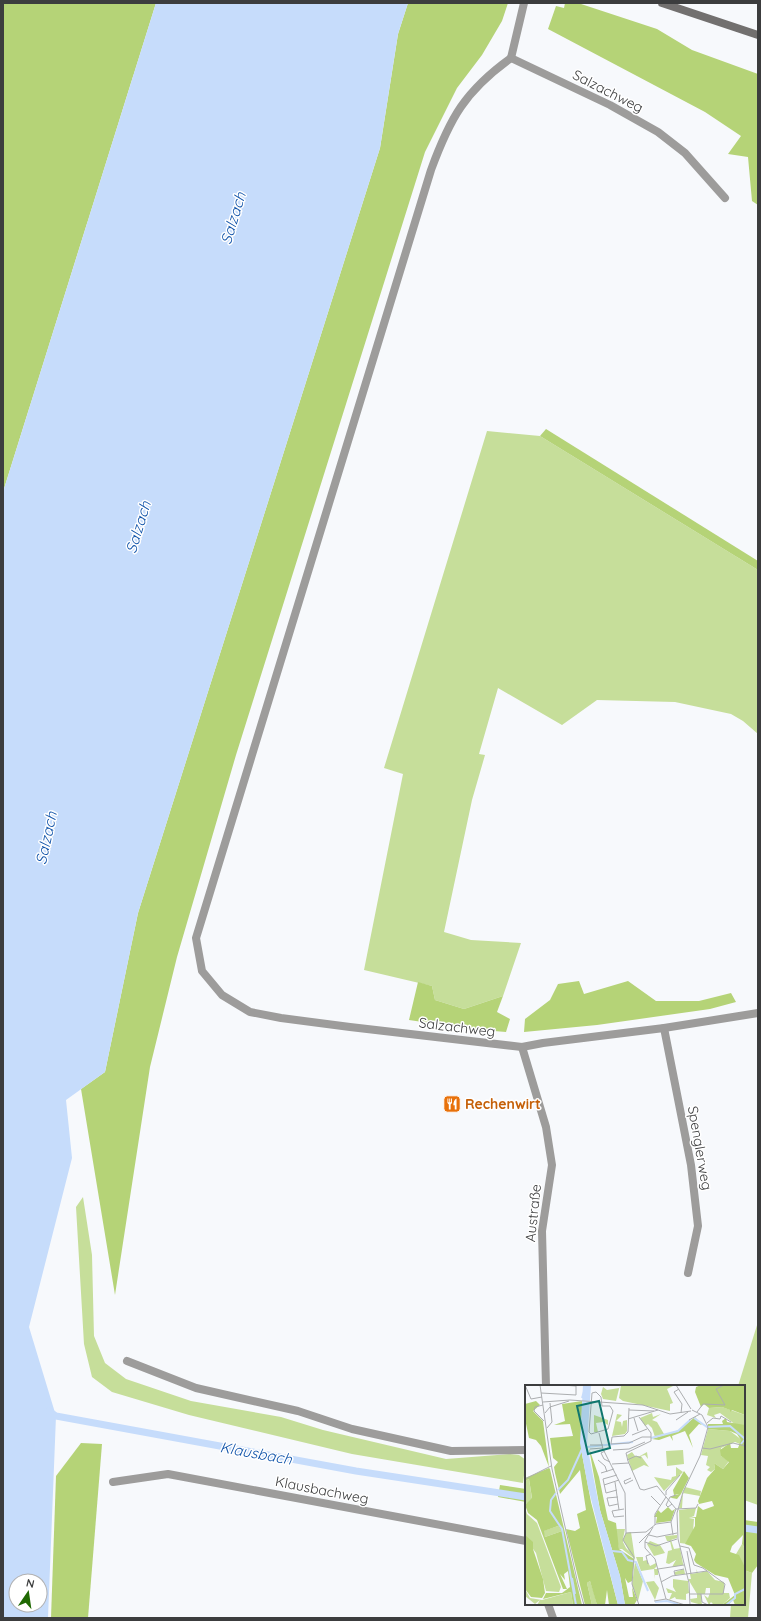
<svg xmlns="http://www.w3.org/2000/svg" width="761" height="1621" viewBox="0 0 761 1621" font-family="Quicksand,sans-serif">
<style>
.green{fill:#c6de9a}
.forest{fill:#b5d377}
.water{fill:#c6dcfb;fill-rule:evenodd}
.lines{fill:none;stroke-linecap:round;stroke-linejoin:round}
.stream{stroke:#c6dcfb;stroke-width:7}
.minor{stroke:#9d9c9b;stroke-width:8}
.secondary{stroke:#72706f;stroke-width:8}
.labels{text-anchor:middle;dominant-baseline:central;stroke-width:3;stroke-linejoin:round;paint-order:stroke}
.street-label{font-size:14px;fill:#3c3d3e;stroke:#fff}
.food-label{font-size:14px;font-weight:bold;fill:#c56008;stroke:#fff;text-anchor:start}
.water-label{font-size:15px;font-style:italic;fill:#1154aa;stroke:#fff}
.inset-river{fill:none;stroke:#c6dcfb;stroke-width:2}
.inset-road{fill:none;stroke:#acaeb0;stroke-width:1}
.view{fill:#0f766e;fill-opacity:0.15;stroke:#0f766e;stroke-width:2}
.inset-edge{fill:none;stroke:#3c3d3e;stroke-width:2}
</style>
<rect width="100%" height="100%" fill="#f7f9fc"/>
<!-- green -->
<g class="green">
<path d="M487,431L540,436L758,570V734L743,721L731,714L675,702L597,700L562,725L498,688L479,754L485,755L472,800L444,932L471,940L521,943L503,996L464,1009L435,1000L432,986L364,970L403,774L384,768Z"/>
<path d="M83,1197L92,1255L94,1336L105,1363L126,1379L191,1401L281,1417L323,1430L446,1459L510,1454L519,1455L526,1460L523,1483L352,1454L189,1415L112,1392L92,1377L84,1344L76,1207Z"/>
<path d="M758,1322V1505L744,1500V1424L746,1410L744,1408V1386H738Z"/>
<path d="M744,1570L752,1573L748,1618H730L731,1604H744Z"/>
</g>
<!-- forest -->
<g class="forest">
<path d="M3,3H156L3,492Z"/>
<path d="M408,3H508L502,21L482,55L457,88L425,152L236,755L177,957L150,1067L115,1295L81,1089L105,1072L138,913L380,148L398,34Z"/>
<path d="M565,3H578L657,29L692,50L758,74V205L752,201L748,157L728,154L741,136L705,112L548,29L556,6L564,8Z"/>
<path d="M546,429L758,561V570L540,436Z"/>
<path d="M579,981L584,994L628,981L656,1001H699L731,993L736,1002L710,1009L597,1025L524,1032L525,1019L550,1000L558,984Z"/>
<path d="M418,982L432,986L435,1000L464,1009L503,996L497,1012L510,1019L506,1032L470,1029L409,1020Z"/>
<path d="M81,1443L102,1444L88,1618H51L56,1476Z"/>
<path d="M500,1485L526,1489V1502L498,1497Z"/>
<path d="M744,1520L758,1522V1565L752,1573L744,1570Z"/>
</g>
<!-- water -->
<path class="water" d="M156,3H408L398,34L380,148L138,913L105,1072L66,1100L72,1158L29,1327L56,1416L48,1618H3V492ZM16,1581H40V1605H16Z"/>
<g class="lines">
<!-- stream -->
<g class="stream">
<path d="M49,1411L56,1416L356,1471L526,1497"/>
<path d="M744,1528L758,1530"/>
</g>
<!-- minor -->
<g class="minor">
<path d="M511,58C465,91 450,118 431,170L196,938L202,971L222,995L250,1012L281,1018L350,1027L522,1047L543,1043L664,1028L758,1013"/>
<path d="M511,58L610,105L658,132L685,153L725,198"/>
<path d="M511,58L524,3"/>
<path d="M664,1028L691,1165L698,1226L688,1273"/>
<path d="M522,1047L546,1127L552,1165L542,1231L546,1386"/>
<path d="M127,1361L196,1388L298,1411L352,1429L451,1451L526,1450"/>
<path d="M113,1482L168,1474L526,1541"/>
<path d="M548,1604L553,1618"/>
</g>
<!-- secondary -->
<path class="secondary" d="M662,3L758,35"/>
</g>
<!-- icons -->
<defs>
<symbol id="restaurant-square" viewBox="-11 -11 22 22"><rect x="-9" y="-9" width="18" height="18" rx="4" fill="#e8710a" stroke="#fff"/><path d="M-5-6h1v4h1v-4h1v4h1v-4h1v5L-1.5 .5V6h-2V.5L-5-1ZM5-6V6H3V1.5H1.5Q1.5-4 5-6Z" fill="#fff"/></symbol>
</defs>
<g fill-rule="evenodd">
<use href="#restaurant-square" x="442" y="1094" width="20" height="20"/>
</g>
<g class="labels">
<!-- street labels -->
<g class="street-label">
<text transform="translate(608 91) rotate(27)">Salzachweg</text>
<text transform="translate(457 1027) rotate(7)">Salzachweg</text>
<text transform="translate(700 1148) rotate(80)">Spenglerweg</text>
<text transform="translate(533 1213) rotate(-84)">Austraße</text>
<text transform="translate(322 1490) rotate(11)">Klausbachweg</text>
</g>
<!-- food labels -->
<g class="food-label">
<text x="465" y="1104">Rechenwirt</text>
</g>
<!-- water labels -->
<g class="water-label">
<text transform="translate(233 218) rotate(-73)">Salzach</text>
<text transform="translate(138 527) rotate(-73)">Salzach</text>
<text transform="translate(46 838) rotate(-78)">Salzach</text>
<text transform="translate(256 1453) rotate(10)">Klausbach</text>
</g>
</g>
<!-- overview -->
<g transform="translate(525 1385)">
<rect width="220" height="220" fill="#f7f9fc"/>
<path d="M95,0L91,16L78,14L76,9L78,2L82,5L94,3ZM96,0H150L142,4L148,18L145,19V26L98,16L94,13ZM197,22L220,30V40H211L195,28L189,30L191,33L182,30L184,23ZM127,28L128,32L136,29L127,35L132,37L139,49L130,52L127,43L123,39L120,41L115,33ZM92,29L97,30L91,36L96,37L97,42L98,36L102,35V46L100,49L87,51ZM69,30L83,35V40L78,37L71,38L73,47H69ZM183,44L205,46L217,55L215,59L210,57L196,63V71L204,76L198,84L189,78L190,84L186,87L182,85L185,82L181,80L183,71L176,70ZM158,65L159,79L142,81L141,66ZM107,67L110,71H115L122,67L123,74L120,70L116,71L124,82L119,80L107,86L102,70ZM151,82L158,87L139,106L129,92L146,95L147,92L151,91ZM4,94L7,114L2,119L0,118V96ZM160,102L176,106L175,111L158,108L157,123H154L156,114ZM0,122L2,129L12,138L36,202L34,207L21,206L11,168L0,153ZM171,123L169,131L164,133L169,134L168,147L162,159L155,158L154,125ZM33,141L37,146L20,152L18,146ZM90,144H100L98,154V157L101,163L104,166L98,155L101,148L106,147L110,174L97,164H94ZM152,150V153L146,155L149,164L155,163L160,189L150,190V187L159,184L158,180L147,182L151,175L144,179L141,178L143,166L147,165L145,156H142L140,151ZM125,156L135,160L140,168L129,171L122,159ZM217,159L220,163V182L211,169ZM111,172H118V176L122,175L125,181L131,178L132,181L129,184H133V190H130V194L129,184L116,186ZM110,177L118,196L113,216L107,200ZM171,184L173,188L182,186L190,195L199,197V208H204L205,213L197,220H189L186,217L184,220L179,210L183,213L185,208V203H181L180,209H176L177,220L166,217L165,214L172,213V209L163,194H166L165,189L172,188ZM148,194L163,196L164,208L161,209V215L151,214L150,212L144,215L147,208H143L141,203L151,207L148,202ZM65,196L69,208L72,220H67L62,198ZM129,196L134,203L130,215L121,197ZM0,204L5,213L17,215L46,207L48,220H12L15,215L10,219L0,211Z" fill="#c6de9a"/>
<path d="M176,0H220V30L207,25L205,27V25L197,22L184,23L179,19L176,22L170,7L171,2ZM11,16L15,20L8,26L18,36L24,82L16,61L11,55L4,53L0,34V19ZM57,16L56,64L66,117L93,220H84L82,205L80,220H72L65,196L62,198L67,220H60L41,144L50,146L55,143L52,129L61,125L55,85L35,109L30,88L29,82L33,77L28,73L25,53L48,51L45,39L29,40L40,36L37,19ZM170,32L177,40L174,39L164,50L168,63L160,46L147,51L148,56L145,51L134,55L127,54L154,45ZM201,33L202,37L220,40V163L217,159L218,150L207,161L205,167L214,170L220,182V220H210L208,215L203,220H197L210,210L203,193L190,190L171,178L169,175L171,169L166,161L160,159L170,141V133H164L171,132L173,121L178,125L189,121L187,116L174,119L173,116L182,93L190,84L189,78L198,84L204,77L196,71L195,65L205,58L206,63H213L216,55L212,49L205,46L183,44V39H198L197,36ZM64,63L74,92L83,135L91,138L94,164L109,174L107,196L103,198L100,193L104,212H108L107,202L112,215L109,220H100L95,191L75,125ZM24,83L25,84L57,220H48L46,207L18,214L21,208H37L45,202L43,186L39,189L40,195L35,189L42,204H38L12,135L3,128L0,120L7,113L4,94L0,96V93ZM33,141L37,146L20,152L19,146ZM159,86L164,93L156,109L152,114L147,113L145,112L154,109L149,110L148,105ZM143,122L147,126L150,124L146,136L131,138L132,132H129L133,125L136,128ZM0,150L8,157V164L18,194L20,208L17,213L6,212L0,204Z" fill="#b5d377" fill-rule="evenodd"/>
<path d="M58,0H66L62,60L75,125L95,191L100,220H93L63,102L55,58Z" fill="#c6dcfb"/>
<path class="inset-river" d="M57,13L61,0M169,33L182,42L205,41L220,54L216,59M126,53L153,46L165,35M62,62L108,57M33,105L43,95L57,64M31,108L26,115L25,126L37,144L51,220M87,166L97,167L103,175L111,177L123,206M47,193L50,209M130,217L142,216L153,219M201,220L210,213V209L220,204"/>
<path class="inset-road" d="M0,0L6,14L17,12M15,0L27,84L53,199M37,0L51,1M151,0L166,24M154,4L149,7L157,19L156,28M71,7L76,12L77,21H85L88,26L83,44L66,49L64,47L67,8ZM16,8L51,10V0M18,17L45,15L118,20L145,29L166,26M18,20L10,22L9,26L19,36M104,23L103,47L99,51L87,52L86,59L104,58L117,52H126M104,25L129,26M172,27L178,19L200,20L191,4L199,0M20,28L25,22L44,16M114,32L126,48V56L101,68L103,76L115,104L119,105L132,101L151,124M109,33L113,46M103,34L133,25M151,35L163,27M164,35L175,29M182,38L188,33L195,34L196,31L206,37M22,43L27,37L25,18M74,48L78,64L100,108L101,148M107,50L122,44M65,60H78M177,63L185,64L208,58L220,61M65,64L78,63M88,65L104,64L120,57M80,66L76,68L79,74L85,77M73,75L80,81L82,87M102,75L111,71L116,73M87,79L104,78M76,88L89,84M106,93L99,96L100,99L108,95M0,94L26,81M90,97L94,125M79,100L94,95M92,105L81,108L78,94L92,90M141,110V106L155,90M126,111L136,121M93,112L82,113L84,121L93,119M147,119L143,122L141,120L145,112L151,110M99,131L89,132L87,126L99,124M146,137L148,150M131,139L146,137L151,124L171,123L173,119M130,140V129L141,112M128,142L120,156V163L130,174L141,214L160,220M101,148L98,155L109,172L107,199L114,220M101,148L121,147L131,139M124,150L132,152L152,148M120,157L131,161L152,154M114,158L125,147M155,161L164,163L169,180L178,183L200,199L198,209H165M162,166L166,189M123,179L121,171L126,169M133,184L159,180M150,190L149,186L159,184M136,197L147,191L182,186M53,199L59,220M176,209L177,217L183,220M129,216L141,214M165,220L164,198L153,154L152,128L158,107L175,71L183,42L177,30L167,25"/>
<path class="view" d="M74,16L85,63L63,69L52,21Z"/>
<rect width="220" height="220" class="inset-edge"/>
</g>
<!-- border -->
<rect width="761" height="1621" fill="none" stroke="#3c3d3e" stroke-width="8"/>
<!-- north arrow -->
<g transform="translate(28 1593) rotate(13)"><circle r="19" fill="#ffffff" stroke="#b1b1b2"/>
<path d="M0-3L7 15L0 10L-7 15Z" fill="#206903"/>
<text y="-6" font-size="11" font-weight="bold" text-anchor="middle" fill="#3c3d3e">N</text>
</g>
</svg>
